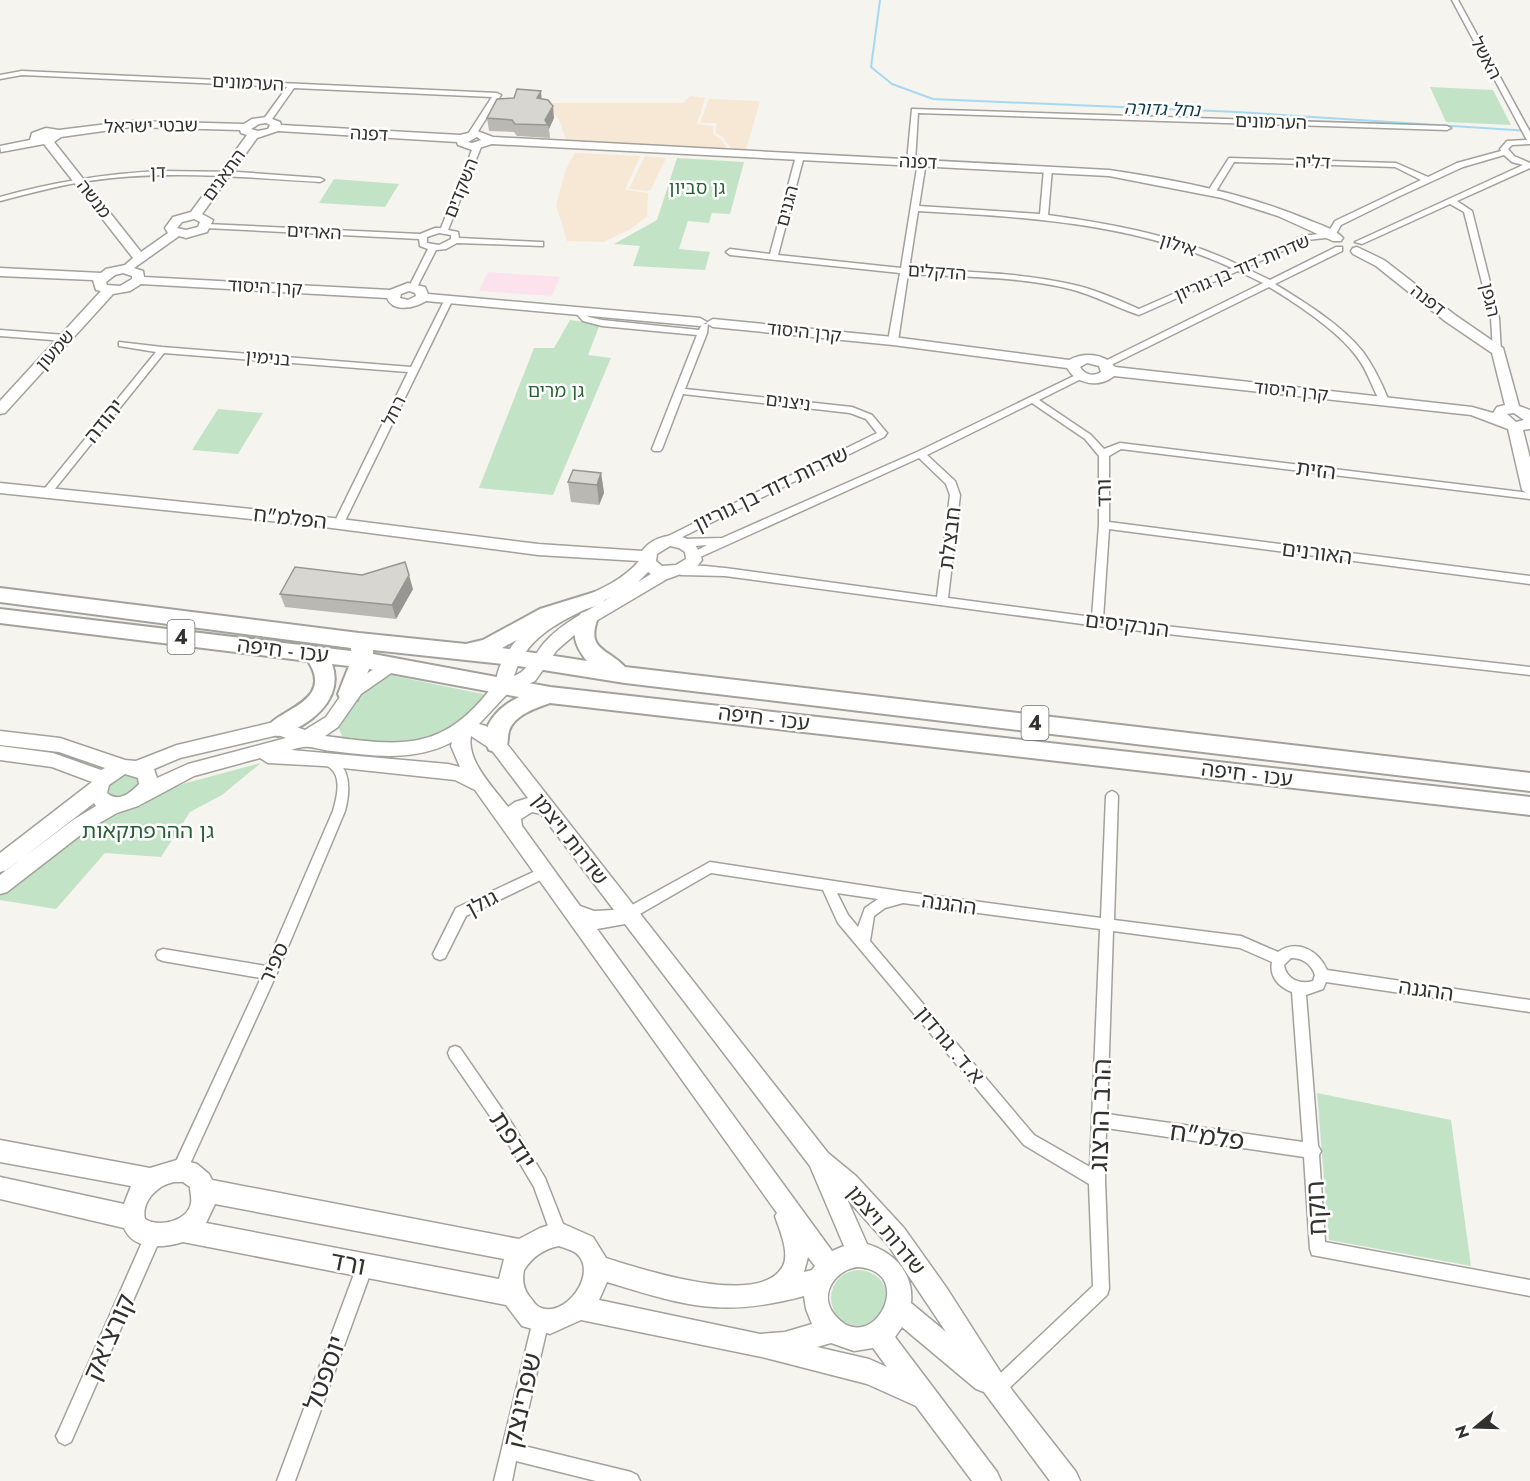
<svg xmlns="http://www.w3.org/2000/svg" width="1530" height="1481" viewBox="0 0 1530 1481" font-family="Jost,'Noto Sans Hebrew',sans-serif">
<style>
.commercial{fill:#fbe2ec}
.education{fill:#f6e8d5}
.green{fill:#c3e3c7}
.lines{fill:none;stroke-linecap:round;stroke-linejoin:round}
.stream{stroke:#a5d9f1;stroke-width:2}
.street-casing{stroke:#a3a19c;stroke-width:3}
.secondary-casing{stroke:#a3a19c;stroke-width:3}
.highway-casing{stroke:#a3a19c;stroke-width:4}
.street{fill:#fff;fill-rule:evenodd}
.secondary{fill:#fff;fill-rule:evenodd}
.highway{fill:#fff;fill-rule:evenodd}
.wall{fill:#bab8b3}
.shaded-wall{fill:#979692}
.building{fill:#d8d6d0;stroke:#979692;stroke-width:1.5}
.labels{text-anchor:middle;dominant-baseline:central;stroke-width:5;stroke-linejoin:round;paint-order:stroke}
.far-street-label{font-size:18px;fill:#31312e;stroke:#fff}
.far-water-label{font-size:18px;font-style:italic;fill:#0d3a4b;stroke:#fff}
.far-park-label{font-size:18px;fill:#266034;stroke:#fff}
.shield{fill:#fff;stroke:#6f6f6d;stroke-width:1.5}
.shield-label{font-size:20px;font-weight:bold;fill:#31312e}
.street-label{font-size:21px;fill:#31312e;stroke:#fff}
.park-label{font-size:21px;fill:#266034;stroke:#fff}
.near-street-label{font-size:26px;fill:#31312e;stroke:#fff}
</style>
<rect width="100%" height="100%" fill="#f6f4ee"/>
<!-- commercial -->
<path class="commercial" d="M488,272L560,277L552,296L479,291Z"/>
<!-- education -->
<g class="education">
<path d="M690,96L705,98L697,124L713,126V134L721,139L729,151L567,142L559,120L551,110L552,103H683Z"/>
<path d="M709,99L760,101L746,150H732L723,137L716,133V123H700Z"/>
<path d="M575,153L640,156L625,190L648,193L647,217L629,230L603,242L567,241L556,205L566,169Z"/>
<path d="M645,156L666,158L650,191L629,189Z"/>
</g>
<!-- green -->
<g class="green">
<path d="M1430,87L1493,90L1511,125L1446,122Z"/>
<path d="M677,158L744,162L730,214L712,213L709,223L688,221L679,249L710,252L705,270L633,266L640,246L614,244L657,220Z"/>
<path d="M334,179L399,184L385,207L319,203Z"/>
<path d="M570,320L600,324L588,355L611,358L553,495L479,488L534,348H554Z"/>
<path d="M218,409L263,413L238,454L192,450Z"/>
<path d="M389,675L488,695L462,722L415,745L344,741L338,726C350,704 364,684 389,675Z"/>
<path d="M261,763L222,795L190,812L161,857L105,853L56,909L0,900V892L57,849L111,817L142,806L158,794L186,783Z"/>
<path d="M123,774H133L140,779L139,787L120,798L110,796L107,786Z"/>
<path d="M1317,1093L1451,1120L1471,1266L1329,1240Z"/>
<circle cx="859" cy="1298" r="28"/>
</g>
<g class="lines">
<!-- stream -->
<path class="stream" d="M880,0L871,67L892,84L933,99L1237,112L1530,131"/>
<defs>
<g id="street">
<path d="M1452,0H1458L1530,132V144L1512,145L1508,149L1514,156L1530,163V168L1457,201L1472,211L1499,318L1501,353L1498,354L1493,351L1491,318L1464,212L1450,204L1362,244L1355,242L1523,165L1512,162L1504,155L1463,167L1400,196L1341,225L1334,237L1307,240L1245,268L1270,280L1336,247H1342V251L1275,284C1304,302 1342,325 1363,352C1374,367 1382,384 1389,401L1387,403H1381C1372,388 1368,371 1357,357C1338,331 1297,304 1269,287L1109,366H1103V362L1263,283L1238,271L1139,315C1115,307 1094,295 1070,289C1019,276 960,277 908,274L898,341L893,344L888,341L900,273L730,255L726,252L730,249L770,254L796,156L800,154L804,156L778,255L901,268L918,162L922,160L926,162L919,206L1040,214L1044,169L1048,167L1052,169L1048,215C1112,224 1180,236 1239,265L1302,236L1328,233L1335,221L1421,180L1395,167L1234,162L1215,193H1209L1208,191L1229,158L1396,163L1428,177L1457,163L1501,151L1500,149L1507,141L1527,140ZM918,211C1024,217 1133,222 1232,268L1139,309C1116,299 1094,289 1070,284C1017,272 962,272 909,269Z"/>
<path d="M22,71L497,93L501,95L475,136H472L468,134L492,97L294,88L270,122H267L263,120L287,87L22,75L0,79V75Z"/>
<path d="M912,109L1447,126L1451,128L1447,130L918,113L915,162L911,164L907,162Z"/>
<path d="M474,145L481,147L448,230L458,232L459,238L540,242H543V246L457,243L446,249L436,250L417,287L413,290L409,287L428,249L420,246L419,239L206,228L202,226L206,224L420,234L435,228H441ZM439,233L451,235V239L439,245L427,243V237Z"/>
<path d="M159,171L237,172L320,178L324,180L320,182C241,177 160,169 81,182C53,187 27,194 0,201V197C53,182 104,174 159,171Z"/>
<path d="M449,296L453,299L343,525L339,526L334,523L408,372L164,353L50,495H42L41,493L156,352L119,346V342L162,347L411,367L445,299Z"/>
<path d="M578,308L589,317L602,320L699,330L702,324H708L707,333L685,389L852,407L872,415L887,433L884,437L666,545H658L657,543L658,541L877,433L866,419L850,413L683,394L662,449L660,451H654L652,449L697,335L602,326L583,321L574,311Z"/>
<path d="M0,330L65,335L69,338L65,341L0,336Z"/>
<path d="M1080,373L1083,374V378L1039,400L1091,435L1104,449L1120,443L1530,493V499L1121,449L1109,456V522L1530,576V584L1109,529L1103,619L1530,667V675L1097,626L725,576L681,575L676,571C686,562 711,567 725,568L937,597L950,495L946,484L919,458L698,558H690L689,555L707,545L683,547L678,543L683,539L722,538L917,452ZM1032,403L1085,439L1099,456V525L1092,617L948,598L960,495L955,481L927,455Z"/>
<path d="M325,754C351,763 351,788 345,811L277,973L185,1175L180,1177L175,1175L172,1170L261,978L163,961L158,959L156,955L158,951L163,949L266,966L333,811C336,800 341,783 334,772C330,766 323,764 319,759L321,756Z"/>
<path d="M1112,791L1116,793L1118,796L1114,920L1241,936L1278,952C1297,939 1318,950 1327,970L1530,1000V1012L1326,982L1323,989L1306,995L1318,1146L1321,1151L1319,1155L1325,1242L1530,1280V1296L1312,1255L1310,1249L1304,1157L1106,1128L1105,1180L1109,1289L1107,1295L1002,1395L996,1397L990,1395L988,1389L990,1383L1093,1286L1089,1184L1024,1145L838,923L823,890L711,873L633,918L628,920L623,918L621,914L623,910L710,862L906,892L1101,918L1106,796L1108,793ZM837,893L878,899L865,908L858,927L848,915ZM903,903L1100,929L1090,1167L1034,1135L870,941L874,916L885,908ZM1113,931L1240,948L1272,962C1269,977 1279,987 1292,992L1303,1142L1107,1114ZM1291,958C1303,958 1311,964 1315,975L1313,981C1300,985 1286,979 1284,965Z"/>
<path d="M544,867L549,868L550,872L549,876L466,916L445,958L440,960L435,958L433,954L456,908Z"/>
<path d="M455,1046L460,1048L513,1125L545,1178L567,1234L565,1240L559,1242L553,1240L534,1187L503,1135L450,1058L448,1053L450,1048Z"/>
<path d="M153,1229L159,1231L161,1237L71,1442L65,1445L59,1442L56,1436L59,1430L147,1231Z"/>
<path d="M365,1258L371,1260L373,1266L295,1481H277L357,1266L359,1260Z"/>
<path d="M541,1312L547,1314L549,1320L520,1445L631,1472L637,1475L640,1481H596L516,1461L512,1481H494L533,1320L535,1314Z"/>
</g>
<g id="secondary">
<path d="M267,117L280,122L281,125L460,135L477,131L493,137L1109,170C1177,180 1243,193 1306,219C1318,224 1335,229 1343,238L1341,241H1333L1278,216L1222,198L1109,176L492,144L472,150L458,145L457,142L278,131L257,138L202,214L213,220L207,232L186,238L179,236L134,268L143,271L144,277L390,290L408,283L425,287L428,294L700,318L707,322L700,326L426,301C415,308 393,313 387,298L141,284L130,291L113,294L5,413L0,414V401L101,291L96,290L93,280L0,276V268L101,273L106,269L125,265L133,258L44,144L1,152L0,146L30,140L32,133L46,128L59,130L132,121L244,124L252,119ZM266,123L270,125L268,129L258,131L251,129L259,124ZM132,127L240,130L241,133L247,135L191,212L173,217L165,228L168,233L141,252L54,142L61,137ZM477,137L481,140L472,143L468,142ZM194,219L200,222L198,227L186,230L177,228L182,222ZM123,273L132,276V279L120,286L107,285L106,282L115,275ZM409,291L415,293L416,296L408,300L400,298L401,294Z"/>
<path d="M1357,247L1384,260L1455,315L1503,348L1519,406L1530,410V429L1523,430L1530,458V495L1522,490L1508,429L1471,415L1114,376C1099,388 1077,385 1067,368L893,345L713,327L706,323L713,319L893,337L1069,360C1084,352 1104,353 1115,367L1472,407L1493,413L1497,407L1505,405L1492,353L1445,321L1376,266L1353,254L1351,251L1353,248ZM1087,363L1099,366L1101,372C1093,377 1085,375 1080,367ZM1514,413L1524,420L1516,422L1507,414Z"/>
<path d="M0,483L309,515L538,544L642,551C659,529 696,530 702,560L695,569L667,579L579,631L557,650L535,681L508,693L479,724L486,726L503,739L828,1153L856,1176L904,1228L946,1287L1012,1390L1076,1472L1080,1481H1050L984,1392L976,1389L902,1327L895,1337L997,1472L1001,1481H972L916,1406L867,1384L766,1358L581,1320L550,1334L522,1326L506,1305L183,1242C163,1248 134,1251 124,1228L0,1199V1177L124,1204L131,1186L0,1162V1140L150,1168L180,1159L197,1164L209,1174L212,1180L519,1239L540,1228L559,1222L593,1237L606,1258C641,1269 760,1309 783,1266C790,1252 779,1229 775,1216L777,1213L475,790L455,780L324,766L268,763L260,758L194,776L138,806L117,813L87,830L7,892L0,894V875L73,820L96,806L94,803L7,870L0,872V853L92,782L52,767L0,760V746L53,753L101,770L105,768L59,752L0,745V731L60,738L125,760L136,761L177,745L278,721L305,730L326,717L349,684L391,659L397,661L400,665L397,669L361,694L338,727L325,736C400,746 442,753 492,687C497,681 497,672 500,666C508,649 519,635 534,623C566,598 612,593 639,561L538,555L309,525L0,493ZM670,546L679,548L685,552L686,559L676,565L662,566L656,561L657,554ZM648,572L651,574L638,582ZM611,597C589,610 563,622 545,642C534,654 530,670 514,676C527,631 573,616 611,597ZM278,735L286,738L188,764L157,778L154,769L180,758ZM471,736L491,749L528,798L515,802L508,807C494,788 466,761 471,736ZM452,742L451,746L460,767L448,764L291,750C311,743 312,749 332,751C373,756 414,762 452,742ZM125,774L138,778L139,784C130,793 119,803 107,793L109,785ZM532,812L541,814L614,910L594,911L580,906L522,826L521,819ZM625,924L810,1166L844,1246L832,1251L597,929ZM174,1182H183L190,1187C190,1192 192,1198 191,1203C188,1221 159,1228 145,1219C141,1201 158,1185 174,1182ZM847,1199L888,1245L946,1332L911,1303C914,1273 894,1252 867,1244ZM215,1204L504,1259L499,1279L206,1223ZM559,1246C564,1248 572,1250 576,1253C600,1273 564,1320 539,1307C535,1305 532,1299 529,1296C523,1288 522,1280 524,1270C533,1256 544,1249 559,1246ZM808,1257L815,1266L812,1270L804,1272ZM858,1267C919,1271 871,1361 834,1314C818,1294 836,1269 858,1267ZM607,1282C686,1306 722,1318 804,1296L806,1309L812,1324L785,1332L760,1334L599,1300ZM831,1343L854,1351L873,1348L887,1367L869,1359L817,1347Z"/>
</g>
<path id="highway" d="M0,588L359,633L466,644L483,640L540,609L595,592L602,594L605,599L602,604L554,619L502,648L587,661C574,645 570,631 581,613L588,611L595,613L598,618C585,650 609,649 625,667L1530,773V791L625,683L512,665L373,650V654L550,687L1530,797V815L550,703C536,708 514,715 509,731C507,738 509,743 505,750L497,753L489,750C477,727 500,706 519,697L369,669L357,700L349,702L341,700L338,694L349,666L332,664C345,700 308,727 278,736L270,734L267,728C277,709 335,702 308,661L0,623V609L351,651V648L0,602Z"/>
</defs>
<!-- street casing -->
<use href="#street" class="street-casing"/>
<!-- secondary casing -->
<use href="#secondary" class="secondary-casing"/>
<!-- highway casing -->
<use href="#highway" class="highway-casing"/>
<!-- street -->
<use href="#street" class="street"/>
<!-- secondary -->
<use href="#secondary" class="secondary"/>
<!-- highway -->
<use href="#highway" class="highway"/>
</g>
<!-- wall -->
<g class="wall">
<path d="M487,118H554L549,129L550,138L517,136L514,132L489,131Z"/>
<path d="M601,473L604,493L599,505L571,502L568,482Z"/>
<path d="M413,589L396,619L285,607L280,594Z"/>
</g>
<!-- shaded-wall -->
<g class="shaded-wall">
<path d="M541,91L542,103L537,98Z"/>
<path d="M553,106L554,118L549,129L548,125L545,120Z"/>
<path d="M601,473L604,493L599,505L597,485Z"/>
<path d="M409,575L413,589L396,619L392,605Z"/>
</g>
<!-- building -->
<g class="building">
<path d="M517,89L541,91L537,98L548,100L553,106L545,120L548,125L515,124L512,120L487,118L497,99L514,98Z"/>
<path d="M573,470L601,473L597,485L568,482Z"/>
<path d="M405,562L409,575L392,605L280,594L295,567L362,575Z"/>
</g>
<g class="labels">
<!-- far-street labels -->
<g class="far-street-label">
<text transform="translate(1486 58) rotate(62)">האשל</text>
<text transform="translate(248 83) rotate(3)">הערמונים</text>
<text transform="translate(1271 122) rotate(2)">הערמונים</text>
<text transform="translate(151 126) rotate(-1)">שבטי ישראל</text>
<text transform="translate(369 134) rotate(3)">דפנה</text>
<text transform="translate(918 162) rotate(3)">דפנה</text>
<text transform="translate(1313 162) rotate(2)">דליה</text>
<text transform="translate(158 172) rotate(-1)">דן</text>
<text transform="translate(224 175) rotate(-54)">התאנים</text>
<text transform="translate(461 188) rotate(-68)">השקדים</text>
<text transform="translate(94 199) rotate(52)">מנשה</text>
<text transform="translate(787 206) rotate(-75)">הגנים</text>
<text transform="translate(314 232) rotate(3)">הארזים</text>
<text transform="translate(1178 245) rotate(18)">אילון</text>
<text transform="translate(1242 268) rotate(-23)">שדרות דוד בן גוריון</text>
<text transform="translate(937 272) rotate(4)">הדקלים</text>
<text transform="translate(265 287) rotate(3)">קרן היסוד</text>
<text transform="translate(1428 300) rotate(38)">דפנה</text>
<text transform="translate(1490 300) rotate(77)">הגפן</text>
<text transform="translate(804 332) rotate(6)">קרן היסוד</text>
<text transform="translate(55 350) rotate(-48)">שמעון</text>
<text transform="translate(268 358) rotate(5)">בנימין</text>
<text transform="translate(1291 391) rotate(6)">קרן היסוד</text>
<text transform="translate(788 402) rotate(7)">ניצנים</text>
<text transform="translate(394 411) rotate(-64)">רחל</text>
</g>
<!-- far-water labels -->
<g class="far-water-label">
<text transform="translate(1162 109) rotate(2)">נחל גדורה</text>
</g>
<!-- far-park labels -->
<g class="far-park-label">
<text x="697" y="188">גן סביון</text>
<text x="556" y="391">גן מרים</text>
</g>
<!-- shield labels -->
<g class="shield">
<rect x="167.5" y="620" width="27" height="34" rx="4.5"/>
<rect x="1021.5" y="706" width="27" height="34" rx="4.5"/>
</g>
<g class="shield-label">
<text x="181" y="637">4</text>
<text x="1035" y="723">4</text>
</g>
<!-- street labels -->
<g class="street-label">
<text transform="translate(104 421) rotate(-51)">יהודה</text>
<text transform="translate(1316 470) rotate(7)">הזית</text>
<text transform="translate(771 489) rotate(-26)">שדרות דוד בן גוריון</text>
<text transform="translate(1104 493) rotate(-91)">ורד</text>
<text transform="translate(290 518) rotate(6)">הפלמ"ח</text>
<text transform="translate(950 538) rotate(-83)">חבצלת</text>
<text transform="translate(1317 553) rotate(7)">האורנים</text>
<text transform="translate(1127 625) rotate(7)">הנרקיסים</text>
<text transform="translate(283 650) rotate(7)">עכו - חיפה</text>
<text transform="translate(764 718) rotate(7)">עכו - חיפה</text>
<text transform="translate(1247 774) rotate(7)">עכו - חיפה</text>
<text transform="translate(570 839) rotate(52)">שדרות ויצמן</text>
<text transform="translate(482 903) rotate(-28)">גולן</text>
<text transform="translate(949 904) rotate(8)">ההגנה</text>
<text transform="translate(274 963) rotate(-66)">ספיר</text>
<text transform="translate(1426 990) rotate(8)">ההגנה</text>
<text transform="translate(950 1045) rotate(50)">א.ד. גורדון</text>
<text transform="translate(886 1230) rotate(50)">שדרות ויצמן</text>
</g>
<!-- park labels -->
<g class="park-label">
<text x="148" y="831">גן ההרפתקאות</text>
</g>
<!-- near-street labels -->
<g class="near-street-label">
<text transform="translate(1100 1115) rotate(-88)">הרב הרצוג</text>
<text transform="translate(1207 1136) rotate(8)">פלמ"ח</text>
<text transform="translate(513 1140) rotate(57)">יודפת</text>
<text transform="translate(1316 1208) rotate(-93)">רוקח</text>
<text transform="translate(348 1263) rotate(11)">ורד</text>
<text transform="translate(109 1337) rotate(-66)">קורצ'אק</text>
<text transform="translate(325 1373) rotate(-70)">יוספטל</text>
<text transform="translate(522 1400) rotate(-77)">שפרינצק</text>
</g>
</g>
<!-- north arrow -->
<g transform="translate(1476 1427) rotate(251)" stroke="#ffffff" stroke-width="4.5" paint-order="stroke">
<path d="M0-4.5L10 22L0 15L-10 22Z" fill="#31312e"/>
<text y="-9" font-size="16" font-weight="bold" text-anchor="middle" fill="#31312e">N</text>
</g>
</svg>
